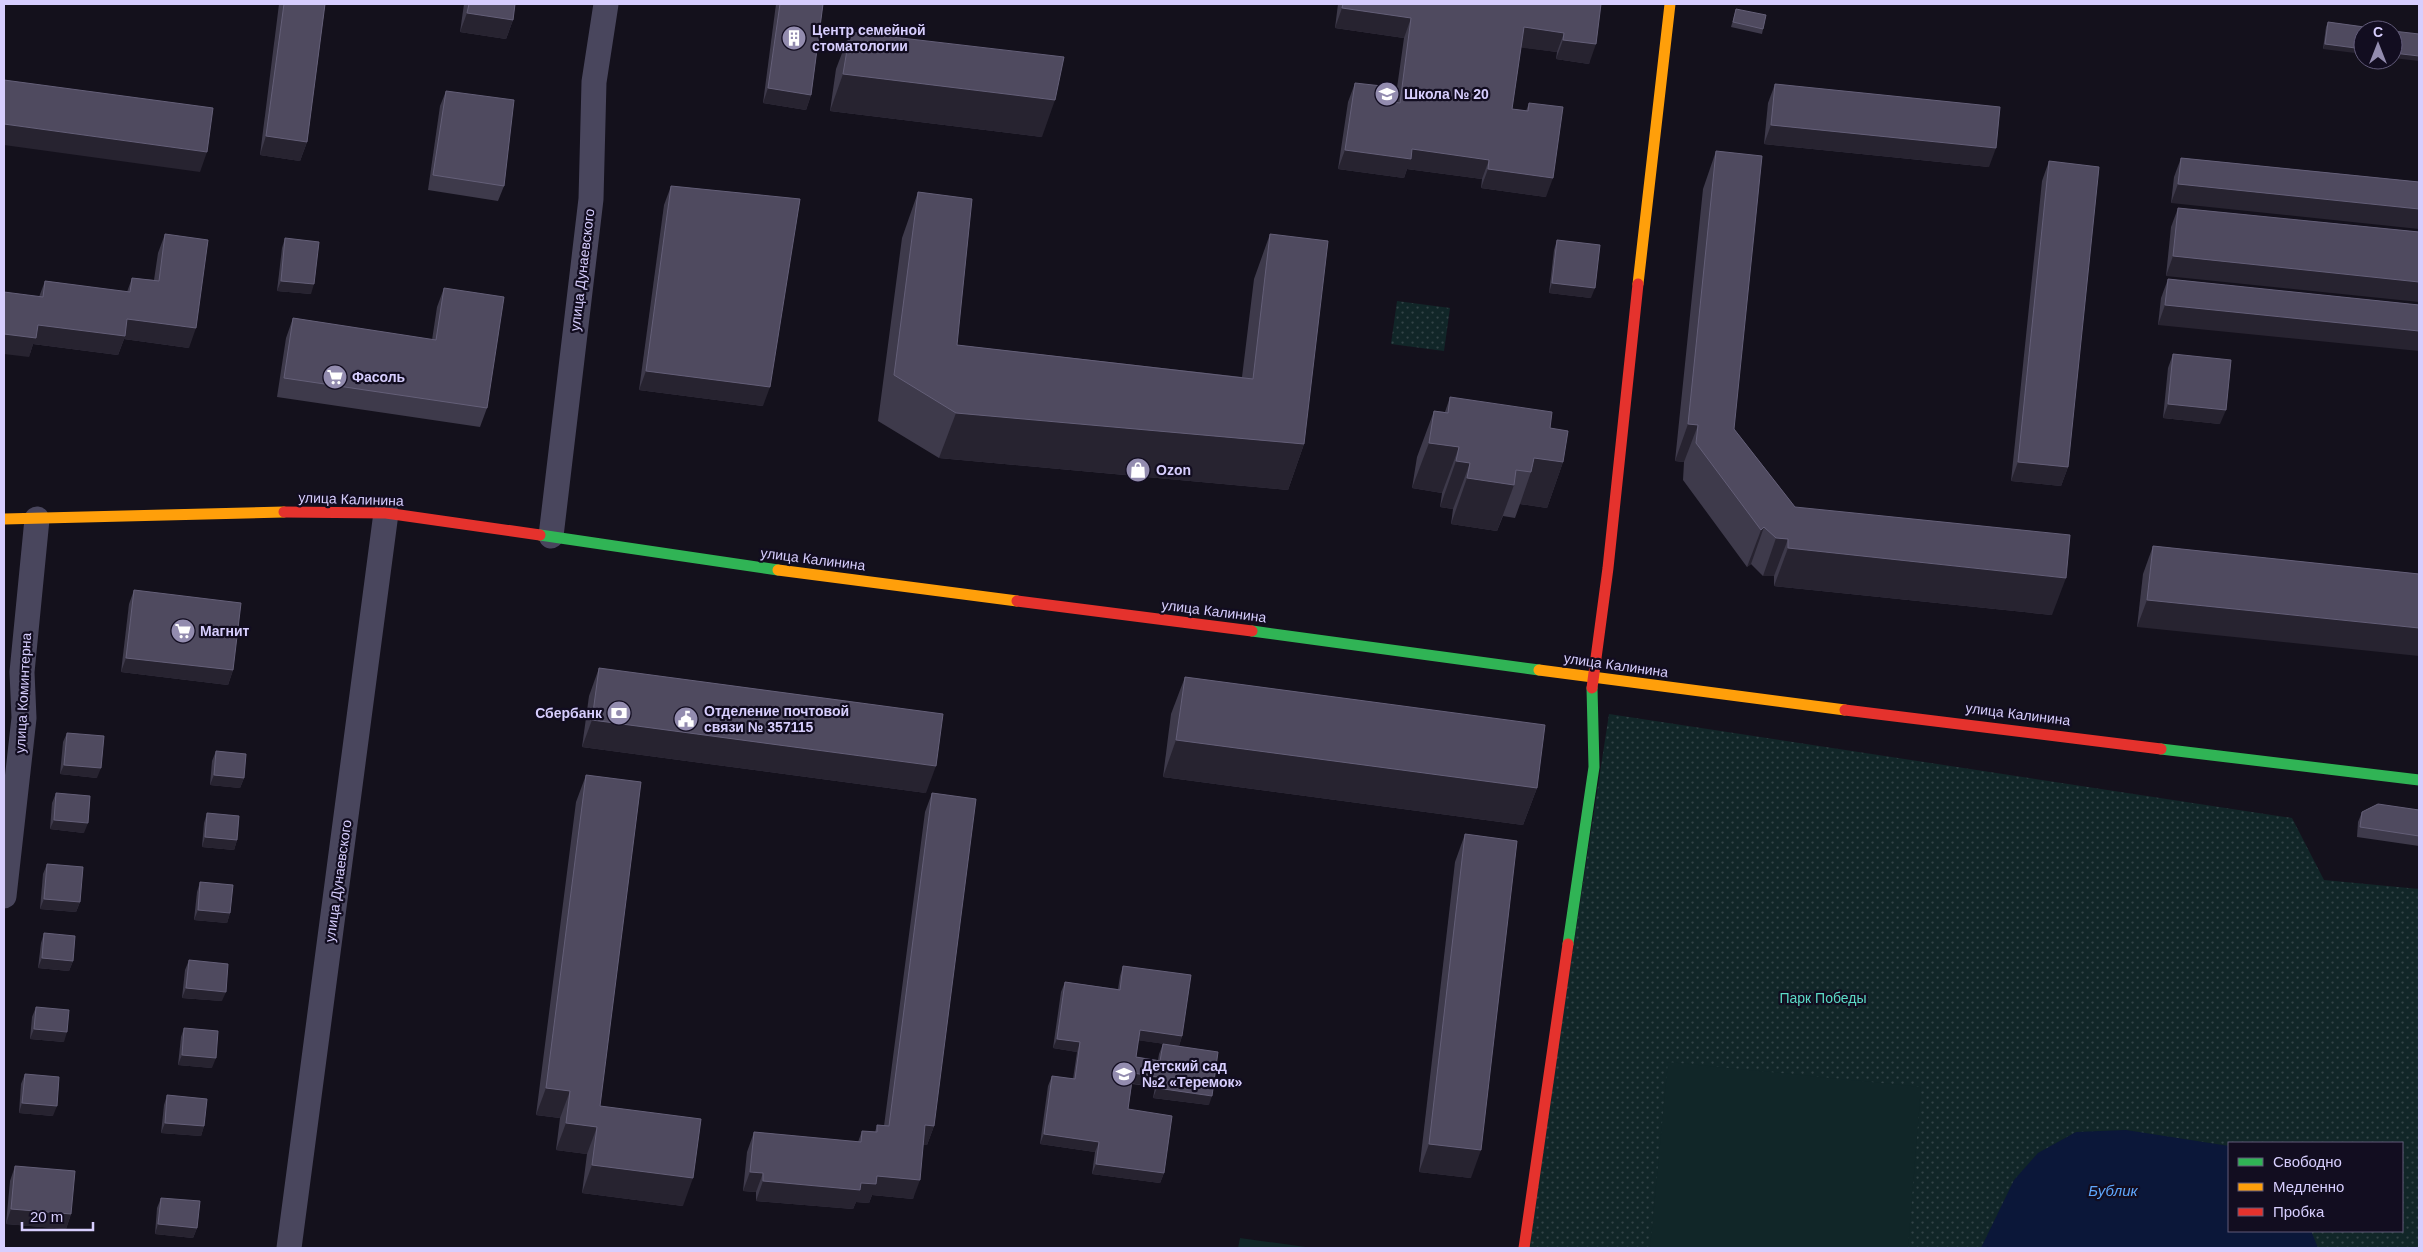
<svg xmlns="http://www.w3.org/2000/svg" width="2423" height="1252" viewBox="0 0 2423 1252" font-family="Helvetica,sans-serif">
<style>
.green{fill:url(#green-dots);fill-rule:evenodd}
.pitch{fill:#112628}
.water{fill:#0b1739}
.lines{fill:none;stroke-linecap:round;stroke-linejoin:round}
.street{stroke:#49465d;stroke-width:25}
.fast{stroke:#30b455;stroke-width:11}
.slow{stroke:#ff9f0a;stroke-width:11}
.jam{stroke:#e5322d;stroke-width:11}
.wall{fill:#3e3a4b}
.shaded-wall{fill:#272330}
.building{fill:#4f4a5f;stroke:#645f78}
.labels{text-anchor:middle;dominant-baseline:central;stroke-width:4.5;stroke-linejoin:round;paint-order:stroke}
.poi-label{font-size:14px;font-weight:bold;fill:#d7cefe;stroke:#120d20;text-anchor:start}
.street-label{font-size:14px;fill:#d7cefe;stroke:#120d20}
.park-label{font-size:14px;fill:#5cdcc6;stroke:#120d20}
.water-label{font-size:15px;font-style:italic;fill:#5ea6fb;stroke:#120d20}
</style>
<defs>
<pattern id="green-dots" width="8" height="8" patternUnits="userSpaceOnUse" patternTransform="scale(1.25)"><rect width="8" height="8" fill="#112628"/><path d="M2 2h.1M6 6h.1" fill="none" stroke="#334448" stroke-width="1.8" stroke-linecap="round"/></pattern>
</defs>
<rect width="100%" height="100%" fill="#14111c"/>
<!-- green -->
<g class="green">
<path d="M1397,301L1450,308L1444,351L1391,344Z"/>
<path d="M1609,714L2292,818L2324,880L2419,889V1248H1527ZM2229,1143H2402V1231H2229Z"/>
</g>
<!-- pitch -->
<g class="pitch">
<path d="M1668,1062L1921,1087L1908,1248H1650Z"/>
<path d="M1240,1238L1313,1248H1238Z"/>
</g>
<!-- water -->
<path class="water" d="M2126,1130L2229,1146V1231H2311L2318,1248H1981L2014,1180L2038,1153L2076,1132Z"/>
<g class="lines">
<!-- street -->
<g class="street">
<path d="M551,536L591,199L594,82L606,4"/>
<path d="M4,896L24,718L22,672L37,519"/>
<path d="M289,1248L386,513"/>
</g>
<!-- fast -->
<g class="fast">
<path d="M540,535L778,570"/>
<path d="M1252,631L1539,670"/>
<path d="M2161,749L2419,780"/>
<path d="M1568,944L1594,767L1592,688"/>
</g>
<!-- slow -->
<g class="slow">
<path d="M1638,284L1670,4"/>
<path d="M4,519L284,512"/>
<path d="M778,570L1017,601"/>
<path d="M1539,670L1845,710"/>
</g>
<!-- jam -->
<g class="jam">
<path d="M284,512L386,513L540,535"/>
<path d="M1017,601L1252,631"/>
<path d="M1592,688L1608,568L1638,284"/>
<path d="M1845,710L2161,749"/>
<path d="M1524,1248L1568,944"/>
</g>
</g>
<!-- wall -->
<g class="wall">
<path d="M279,4H325L307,142L300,161L260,155Z"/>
<path d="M464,4H515L513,20L506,39L460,32Z"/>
<path d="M776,4H823L811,95L806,110L763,103Z"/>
<path d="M1338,4H1601L1589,64L1556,59L1557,52L1521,47L1512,109L1526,111L1529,103L1546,197L1481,188L1482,179L1407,169L1404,178L1338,169L1348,102L1355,83L1380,100L1395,102L1404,38L1335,28Z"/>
<path d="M1736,9L1763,29L1762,34L1731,27Z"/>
<path d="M2328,22L2386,30L2323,49L2326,27Z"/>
<path d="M850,32L1042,137L830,111L836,69Z"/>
<path d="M1775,84L1989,167L1764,144L1768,103Z"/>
<path d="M446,91L504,186L498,201L428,190L440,106Z"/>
<path d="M1716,151L1734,429L1795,507L2052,615L1774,586V576H1763L1751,564L1747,567L1683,480L1684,462L1675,461L1703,189Z"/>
<path d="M2181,158L2419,182L2171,203L2174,177Z"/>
<path d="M2049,161L2068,467L2061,486L2011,481L2042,181Z"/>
<path d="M671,186L763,406L639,390L664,205Z"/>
<path d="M918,192L957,345L1242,377L1254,279L1270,234L1304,444L1288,490L939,458L878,421L902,238Z"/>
<path d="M2178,208L2419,232L2166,276L2171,227Z"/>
<path d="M165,234L189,348L124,339L118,355L33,344L29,357L39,297L45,281L127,292L132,278L154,280L158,253Z"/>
<path d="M285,238L311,294L277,291L282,248Z"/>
<path d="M1557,240L1591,298L1549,293L1554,250Z"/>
<path d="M2168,279L2419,305L2158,325L2161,298Z"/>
<path d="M444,288L487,408L480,427L277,397L286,338L293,318L432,340L437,307Z"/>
<path d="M2173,354L2220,424L2163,418L2168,368Z"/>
<path d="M1450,397L1550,428L1563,462L1547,508L1520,504L1515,518L1503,516L1497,531L1451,524L1453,509L1440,507L1442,493L1412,488L1417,457L1434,411L1445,412Z"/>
<path d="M2153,546L2419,574L2137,627L2143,574Z"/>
<path d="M134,590L233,670L228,685L121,672L129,604Z"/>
<path d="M599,668L926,793L582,747L589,696Z"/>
<path d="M1185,677L1537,788L1523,825L1163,777L1171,714Z"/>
<path d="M67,733L97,778L60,774L63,742Z"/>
<path d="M216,751L244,778L240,788L210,785L212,761Z"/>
<path d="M586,775L600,1106L683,1206L582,1193L587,1154L556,1150L560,1118L536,1115L576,802Z"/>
<path d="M56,793L84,833L50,829L52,803Z"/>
<path d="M932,793L934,1126L927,1145H923L913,1199L872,1195L869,1203L856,1202L853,1209L756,1201V1192L743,1191L747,1152L754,1132L858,1142L862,1131L875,1132L877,1125L884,1126L925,812Z"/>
<path d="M2419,810V846L2357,837L2358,822L2362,812Z"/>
<path d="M207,813L237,840L234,850L202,847L204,823Z"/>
<path d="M1465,834L1471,1178L1419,1172L1455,862Z"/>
<path d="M47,864L80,902L76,912L40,909L43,874Z"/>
<path d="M200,882L230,913L227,923L194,920L197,892Z"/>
<path d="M44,933L73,961L69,971L38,968L41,943Z"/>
<path d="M189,960L222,1001L182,998L185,970Z"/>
<path d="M1123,966L1182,1036L1179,1046L1138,1040L1136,1057L1158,1060L1159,1054L1163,1044L1209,1105L1153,1098L1155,1087L1132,1084L1128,1109L1164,1173L1160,1183L1092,1174L1095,1152L1040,1144L1048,1086L1052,1076L1073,1079L1077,1052L1053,1048L1061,992L1065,982L1118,989L1120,976Z"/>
<path d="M36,1007L64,1042L30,1039L32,1017Z"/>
<path d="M184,1028L212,1068L178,1065L181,1037Z"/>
<path d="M25,1074L53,1116L19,1113L21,1084Z"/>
<path d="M167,1095L204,1126L201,1136L161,1133L164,1105Z"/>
<path d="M15,1166L71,1214L66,1229L6,1224L10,1181Z"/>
<path d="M161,1198L197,1228L193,1238L155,1234L157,1208Z"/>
</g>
<!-- shaded-wall -->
<g class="shaded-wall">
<path d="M1342,8L1411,18L1404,38L1335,28Z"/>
<path d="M467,13L513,20L506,39L460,32Z"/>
<path d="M1524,27L1564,33L1557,52L1517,47Z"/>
<path d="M1563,40L1596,44L1589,64L1556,59Z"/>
<path d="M2325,44L2363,49V54L2323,49Z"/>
<path d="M2393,53L2419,56V61L2393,58Z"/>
<path d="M843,74L1055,100L1042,137L830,111Z"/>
<path d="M768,88L811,95L806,110L763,103Z"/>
<path d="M4,124L207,152L200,172L4,145Z"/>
<path d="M1771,125L1996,148L1989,167L1764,144Z"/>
<path d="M266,136L307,142L300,161L260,155Z"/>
<path d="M1412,149L1489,160L1482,179L1407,169L1404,178L1338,169L1345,150Z"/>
<path d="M1488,169L1553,178L1546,197L1481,188Z"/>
<path d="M2178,184L2419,209V229L2171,203Z"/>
<path d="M2173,256L2419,282V302L2166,276Z"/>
<path d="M281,281L314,284L311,294L277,291Z"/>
<path d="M1552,283L1595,288L1591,298L1549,293Z"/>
<path d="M2165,305L2419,331V351L2158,325Z"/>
<path d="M127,319L196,328L189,348L124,339L118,355L33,344L29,357L4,354V334L38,325Z"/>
<path d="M646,371L770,387L763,406L639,390Z"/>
<path d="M2168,404L2226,410L2220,424L2163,418Z"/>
<path d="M956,413L1304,444L1288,490L939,458Z"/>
<path d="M1688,424L1698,425L1684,462L1675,461Z"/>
<path d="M1429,443L1459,447L1442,493L1412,488Z"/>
<path d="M1534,458L1563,462L1547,508L1520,504L1531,472Z"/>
<path d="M1456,461L1470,463L1453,509L1440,507Z"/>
<path d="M2018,462L2068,467L2061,486L2011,481Z"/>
<path d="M1467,478L1514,485L1497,531L1451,524Z"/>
<path d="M1764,527L1751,564L1747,567L1761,530Z"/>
<path d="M1776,538L1788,539L1774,576H1763Z"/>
<path d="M1788,548L2066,578L2052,615L1774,586Z"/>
<path d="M2147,600L2419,628V656L2137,627Z"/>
<path d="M126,658L233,670L228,685L121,672Z"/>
<path d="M592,720L936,766L926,793L582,747Z"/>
<path d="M1176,740L1537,788L1523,825L1163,777Z"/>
<path d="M64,765L101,768L97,778L60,774Z"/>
<path d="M214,775L244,778L240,788L210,785Z"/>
<path d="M54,820L88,823L84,833L50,829Z"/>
<path d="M205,837L237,840L234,850L202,847Z"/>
<path d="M44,899L80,902L76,912L40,909Z"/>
<path d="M198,910L230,913L227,923L194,920Z"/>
<path d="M42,958L73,961L69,971L38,968Z"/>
<path d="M186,988L226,992L222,1001L182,998Z"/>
<path d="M34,1029L67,1032L64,1042L30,1039Z"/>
<path d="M1140,1030L1182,1036L1179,1046L1136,1040Z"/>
<path d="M1057,1039L1080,1042L1077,1052L1053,1048Z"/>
<path d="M182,1055L216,1058L212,1068L178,1065Z"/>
<path d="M1133,1073L1158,1077L1155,1087L1130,1083Z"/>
<path d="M546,1088L570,1091L560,1118L536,1115Z"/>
<path d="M1157,1088L1212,1096L1209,1105L1153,1098Z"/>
<path d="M22,1103L57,1106L53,1116L19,1113Z"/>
<path d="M165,1123L204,1126L201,1136L161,1133Z"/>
<path d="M566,1123L597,1127L587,1154L556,1150Z"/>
<path d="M925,1125L934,1126L927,1145H918Z"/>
<path d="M1044,1134L1099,1142L1095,1152L1040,1144Z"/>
<path d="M1429,1144L1481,1150L1471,1178L1419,1172Z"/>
<path d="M1096,1164L1164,1173L1160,1183L1092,1174Z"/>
<path d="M592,1165L693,1178L683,1206L582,1193Z"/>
<path d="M750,1172L763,1173L756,1192L743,1191Z"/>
<path d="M877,1176L920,1180L913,1199L872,1195L869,1203L856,1202L853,1209L756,1201L763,1181Z"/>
<path d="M11,1209L71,1214L66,1229L6,1224Z"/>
<path d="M158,1224L197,1228L193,1238L155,1234Z"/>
</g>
<!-- building -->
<g class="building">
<path d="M284,4H325L307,142L266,136Z"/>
<path d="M469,4H515L513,20L467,13Z"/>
<path d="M780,4H823L811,95L768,88Z"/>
<path d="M1343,4H1601L1596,44L1563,40L1564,33L1524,27L1512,109L1528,111L1529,103L1563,107L1553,178L1488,169L1489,160L1412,149L1411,159L1345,150L1355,83L1382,86L1380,100L1400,103L1411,18L1342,8Z"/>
<path d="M1736,9L1766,15L1763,29L1733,22Z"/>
<path d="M2328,22L2386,30H2363V49L2325,44Z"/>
<path d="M2393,31L2419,34V56L2393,53Z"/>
<path d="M850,32L1064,57L1055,100L843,74Z"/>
<path d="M4,80L213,108L207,152L4,124Z"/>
<path d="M1775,84L2000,107L1996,148L1771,125Z"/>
<path d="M446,91L514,100L504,186L433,175Z"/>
<path d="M1716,151L1762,156L1734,429L1795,507L2070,535L2066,578L1788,548V539L1776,538L1764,527L1761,530L1696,443L1698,425L1688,424Z"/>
<path d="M2181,158L2419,182V209L2178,184Z"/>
<path d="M2049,161L2099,167L2068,467L2018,462Z"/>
<path d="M671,186L800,199L770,387L646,371Z"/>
<path d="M918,192L972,199L957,345L1253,379L1270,234L1328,241L1304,444L956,413L894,375Z"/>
<path d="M2178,208L2419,232V282L2173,256Z"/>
<path d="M165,234L208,240L196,328L127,319L125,336L38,325L36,338L4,334V292L43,297L45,281L130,292L132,278L159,281Z"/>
<path d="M285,238L319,242L314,284L281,281Z"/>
<path d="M1557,240L1600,245L1595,288L1552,283Z"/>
<path d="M2168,279L2419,305V331L2165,305Z"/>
<path d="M444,288L504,297L487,408L284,378L293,318L436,340Z"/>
<path d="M2173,354L2231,360L2226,410L2168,404Z"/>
<path d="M1450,397L1552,412L1550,428L1568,431L1563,462L1534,458L1531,472L1516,470L1514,485L1467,478L1470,463L1456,461L1459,447L1429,443L1434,411L1448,413Z"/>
<path d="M2153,546L2419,574V628L2147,600Z"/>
<path d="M134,590L241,603L233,670L126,658Z"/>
<path d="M599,668L943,714L936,766L592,720Z"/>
<path d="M1185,677L1545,725L1537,788L1176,740Z"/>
<path d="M67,733L104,736L101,768L64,765Z"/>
<path d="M216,751L246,754L244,778L214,775Z"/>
<path d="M586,775L641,782L600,1106L701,1119L693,1178L592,1165L597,1127L566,1123L570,1091L546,1088Z"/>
<path d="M56,793L90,796L88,823L54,820Z"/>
<path d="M932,793L976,799L934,1126L925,1125L920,1180L877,1176L876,1184L861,1183L860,1190L763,1181V1173L750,1172L754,1132L861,1142L862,1131L877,1132V1125L889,1126Z"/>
<path d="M2378,804L2419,810V836L2360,827L2362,812Z"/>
<path d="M207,813L239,816L237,840L205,837Z"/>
<path d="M1465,834L1517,841L1481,1150L1429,1144Z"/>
<path d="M47,864L83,867L80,902L44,899Z"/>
<path d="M200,882L233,885L230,913L198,910Z"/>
<path d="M44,933L75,936L73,961L42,958Z"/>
<path d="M189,960L228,964L226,992L186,988Z"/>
<path d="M1123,966L1191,975L1182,1036L1140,1030L1136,1057L1160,1061L1163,1044L1218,1052L1212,1096L1157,1088L1158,1077L1133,1073L1128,1109L1172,1116L1164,1173L1096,1164L1099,1142L1044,1134L1052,1076L1075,1079L1080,1042L1057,1039L1065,982L1120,990Z"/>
<path d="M36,1007L69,1010L67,1032L34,1029Z"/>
<path d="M184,1028L218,1031L216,1058L182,1055Z"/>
<path d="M25,1074L59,1077L57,1106L22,1103Z"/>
<path d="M167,1095L207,1099L204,1126L165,1123Z"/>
<path d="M15,1166L75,1171L71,1214L11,1209Z"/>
<path d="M161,1198L200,1201L197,1228L158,1224Z"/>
</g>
<!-- icons -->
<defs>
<symbol id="building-disc" viewBox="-11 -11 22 22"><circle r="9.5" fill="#938caf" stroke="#120d20"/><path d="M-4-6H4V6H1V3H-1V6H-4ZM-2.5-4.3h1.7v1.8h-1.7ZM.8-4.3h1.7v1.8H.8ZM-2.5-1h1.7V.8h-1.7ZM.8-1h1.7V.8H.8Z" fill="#fff"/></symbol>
<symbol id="school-disc" viewBox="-11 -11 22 22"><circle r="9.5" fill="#938caf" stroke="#120d20"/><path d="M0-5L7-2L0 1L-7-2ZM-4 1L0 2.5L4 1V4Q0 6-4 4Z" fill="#fff"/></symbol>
<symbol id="supermarket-disc" viewBox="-11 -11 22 22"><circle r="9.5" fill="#938caf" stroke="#120d20"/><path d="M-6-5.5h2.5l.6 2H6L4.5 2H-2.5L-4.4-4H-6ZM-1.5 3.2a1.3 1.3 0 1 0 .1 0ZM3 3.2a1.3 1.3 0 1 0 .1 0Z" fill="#fff"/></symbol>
<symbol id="shop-disc" viewBox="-11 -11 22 22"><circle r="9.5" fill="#938caf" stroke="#120d20"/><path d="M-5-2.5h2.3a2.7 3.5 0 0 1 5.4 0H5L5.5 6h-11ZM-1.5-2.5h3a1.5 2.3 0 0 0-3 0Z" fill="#fff"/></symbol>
<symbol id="bank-disc" viewBox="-11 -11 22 22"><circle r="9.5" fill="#938caf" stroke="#120d20"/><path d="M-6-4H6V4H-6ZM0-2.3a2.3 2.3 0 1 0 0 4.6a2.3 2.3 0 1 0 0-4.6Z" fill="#fff"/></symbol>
<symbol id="civic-disc" viewBox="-11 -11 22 22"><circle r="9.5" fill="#938caf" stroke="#120d20"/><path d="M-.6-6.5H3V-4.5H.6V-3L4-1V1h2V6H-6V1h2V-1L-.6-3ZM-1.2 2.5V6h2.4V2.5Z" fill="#fff"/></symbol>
</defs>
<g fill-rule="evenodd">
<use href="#building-disc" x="780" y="24" width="28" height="28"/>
<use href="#school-disc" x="1373" y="80" width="28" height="28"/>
<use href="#supermarket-disc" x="321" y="363" width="28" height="28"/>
<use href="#shop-disc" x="1124" y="456" width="28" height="28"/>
<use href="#supermarket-disc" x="169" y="617" width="28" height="28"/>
<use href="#bank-disc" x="605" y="699" width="28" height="28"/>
<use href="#civic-disc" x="672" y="705" width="28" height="28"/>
<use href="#school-disc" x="1110" y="1060" width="28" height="28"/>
</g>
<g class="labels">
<!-- poi labels -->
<g class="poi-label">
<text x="812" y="30">Центр cемейной<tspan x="812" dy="16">cтоматологии</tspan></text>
<text x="1404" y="94">Школа № 20</text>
<text x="352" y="377">Фасоль</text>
<text x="1156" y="470">Ozon</text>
<text x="200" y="631">Магнит</text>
<text x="704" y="711">Отделение почтовой<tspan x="704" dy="16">связи № 357115</tspan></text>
<text x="602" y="713" text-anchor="end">Сбербанк</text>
<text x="1142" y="1066">Детский сад<tspan x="1142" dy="16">№2 «Теремок»</tspan></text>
</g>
<!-- street labels -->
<g class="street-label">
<text transform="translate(582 270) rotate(-83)">улица Дунаевского</text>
<text transform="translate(351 499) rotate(2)">улица Калинина</text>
<text transform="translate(813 559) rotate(7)">улица Калинина</text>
<text transform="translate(1214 611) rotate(7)">улица Калинина</text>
<text transform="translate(1616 665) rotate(8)">улица Калинина</text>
<text transform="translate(23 693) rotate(-87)">улица Коминтерна</text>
<text transform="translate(2018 714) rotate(7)">улица Калинина</text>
<text transform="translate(338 881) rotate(-82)">улица Дунаевского</text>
</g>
<!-- park labels -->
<g class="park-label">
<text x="1823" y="998">Парк Победы</text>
</g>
<!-- water labels -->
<g class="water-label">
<text x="2113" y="1190">Бублик</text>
</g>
</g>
<!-- border -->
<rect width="2423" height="1252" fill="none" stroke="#d7cefe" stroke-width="10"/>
<!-- legend -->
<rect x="2228" y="1142" width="175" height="90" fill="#120d20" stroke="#615a79"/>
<rect x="2238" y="1158" width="25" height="8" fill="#30b455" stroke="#615a79"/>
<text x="2273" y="1167" font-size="15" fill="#d7cefe">Свободно</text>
<rect x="2238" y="1183" width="25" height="8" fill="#ff9f0a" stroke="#615a79"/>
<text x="2273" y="1192" font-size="15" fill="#d7cefe">Медленно</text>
<rect x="2238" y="1208" width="25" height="8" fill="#e5322d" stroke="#615a79"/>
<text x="2273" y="1217" font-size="15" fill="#d7cefe">Пробка</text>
<!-- north arrow -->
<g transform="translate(2378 45)"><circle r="24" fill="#120d20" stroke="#615a79"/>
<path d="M0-4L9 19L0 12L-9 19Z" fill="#938caf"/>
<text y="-8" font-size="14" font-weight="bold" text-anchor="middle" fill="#d7cefe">С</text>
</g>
<!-- scale -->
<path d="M22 1222v8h71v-8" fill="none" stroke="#d7cefe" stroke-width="2.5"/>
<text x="30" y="1222" font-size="15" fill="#d7cefe" stroke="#120d20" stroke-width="4" paint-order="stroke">20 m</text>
</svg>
